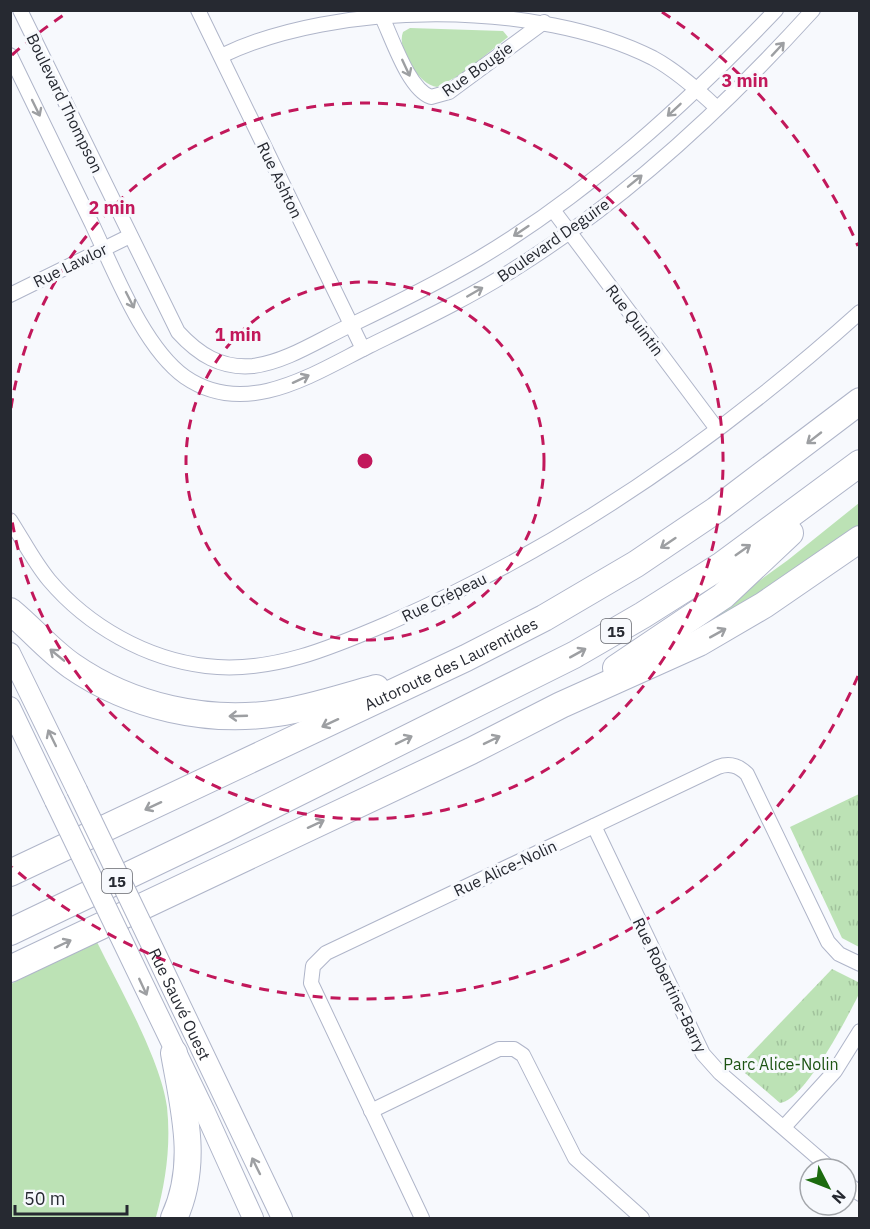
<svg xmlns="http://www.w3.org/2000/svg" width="870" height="1229" viewBox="0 0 870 1229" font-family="'IBM Plex Sans',sans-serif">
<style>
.grass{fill:#bce2b5}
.park{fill:url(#park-tufts)}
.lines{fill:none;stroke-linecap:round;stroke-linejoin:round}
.minor-casing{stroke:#afb5c9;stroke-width:16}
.secondary-casing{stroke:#afb5c9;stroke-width:22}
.motorway-casing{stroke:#afb5c9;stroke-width:28}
.minor{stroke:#fff;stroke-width:14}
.secondary{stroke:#fff;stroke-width:20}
.motorway{stroke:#fff;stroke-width:26}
.secondary-bridge-casing{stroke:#afb5c9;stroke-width:22;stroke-linecap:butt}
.secondary-bridge{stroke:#fff;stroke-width:20}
.oneway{stroke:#9d9fa2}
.ring{fill:none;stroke:#c2185b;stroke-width:3;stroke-dasharray:10 8}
.labels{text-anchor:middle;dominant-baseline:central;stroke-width:6;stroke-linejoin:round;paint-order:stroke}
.shield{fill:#f7f9fd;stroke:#65676e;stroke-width:1.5}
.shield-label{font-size:15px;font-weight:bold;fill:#262931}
.street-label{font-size:16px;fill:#262931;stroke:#f7f9fd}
.park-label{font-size:16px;fill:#1c5313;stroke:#f7f9fd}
.centre{fill:#c2185b;stroke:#f7f9fd;stroke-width:3}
.ring-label{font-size:18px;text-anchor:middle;font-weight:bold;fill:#c2185b;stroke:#f7f9fd;stroke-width:6;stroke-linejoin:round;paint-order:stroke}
</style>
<defs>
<pattern id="park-tufts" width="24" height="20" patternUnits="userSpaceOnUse" patternTransform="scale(1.5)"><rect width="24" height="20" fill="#bce2b5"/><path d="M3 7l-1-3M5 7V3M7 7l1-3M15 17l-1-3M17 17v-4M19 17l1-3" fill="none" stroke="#a1c29c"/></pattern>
</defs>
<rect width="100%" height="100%" fill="#f7f9fd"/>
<!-- grass -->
<g class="grass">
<path d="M410,28L503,31L508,37L462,74L437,87C419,85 396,49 403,32Z"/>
<path d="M859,503V532L707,632L701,623L788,560Z"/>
<path d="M96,940C118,985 161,1060 167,1107C171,1144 166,1181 156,1217L11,1218V984Z"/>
</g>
<!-- park -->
<g class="park">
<path d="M859,794V947L842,938L790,827Z"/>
<path d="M832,969L858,982L859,994C848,1016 805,1100 780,1103L738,1067Z"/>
</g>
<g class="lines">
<defs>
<g id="minor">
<path d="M20,10L178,332C198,354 221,369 253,366C287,362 322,338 353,324C395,304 437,283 478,259C589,193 686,104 776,10"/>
<path d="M198,10L363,349"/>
<path d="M381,15C392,37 408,89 431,97L449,92L544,22"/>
<path d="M10,55C38,112 65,168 92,224C114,270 143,347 185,377C246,419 313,374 369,346C420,321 471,297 519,266C629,197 726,106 813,10"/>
<path d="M221,56C336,0 539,0 653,58C677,71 698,90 717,108"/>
<path d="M553,210L717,429"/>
<path d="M10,295L130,236"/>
<path d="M10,520C23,540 34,562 49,580C88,626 146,659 206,666C271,674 333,647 391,622C563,547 721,437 860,312"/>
<path d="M594,826L703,1054L720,1073L831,1169"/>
<path d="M371,1111L499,1049H514L523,1055L575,1158L642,1218"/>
<path d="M784,1127L835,1071L860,1031"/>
<path d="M846,1182L860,1194"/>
<path d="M422,1218L311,983L313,966L326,953L718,767C729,763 738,765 747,774L828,942L839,954L860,964"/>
</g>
<g id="secondary">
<path d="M10,653L77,790"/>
<path d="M10,707L55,801"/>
<path id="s1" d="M141,923L282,1218"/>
<path d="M119,934L204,1110L253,1218"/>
</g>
<g id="motorway">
<path d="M10,611C32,629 49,650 72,666C131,707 208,724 278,713C311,708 343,697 376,688"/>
<path d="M616,668L723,596L790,533"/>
<path id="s2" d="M10,873L466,658L544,618L636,564L716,510L860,401"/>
<path d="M10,932L223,830L574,655L643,615L722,565L860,463"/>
<path d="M10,969L471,751L561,705L699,643L764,605L860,539"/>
<path d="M174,1218C199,1164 184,1110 174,1053"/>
</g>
</defs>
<!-- minor casing -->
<use href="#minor" class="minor-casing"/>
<!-- secondary casing -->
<use href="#secondary" class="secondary-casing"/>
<!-- motorway casing -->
<use href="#motorway" class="motorway-casing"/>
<!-- minor -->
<use href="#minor" class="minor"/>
<!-- secondary -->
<use href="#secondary" class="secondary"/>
<!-- motorway -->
<use href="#motorway" class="motorway"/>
<defs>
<g id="secondary-bridge">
<path d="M77,790L141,923"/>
<path d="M55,801L119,934"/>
</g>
</defs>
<!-- secondary-bridge casing -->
<use href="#secondary-bridge" class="secondary-bridge-casing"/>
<!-- secondary-bridge -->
<use href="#secondary-bridge" class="secondary-bridge"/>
</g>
<!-- one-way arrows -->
<defs><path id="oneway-shaft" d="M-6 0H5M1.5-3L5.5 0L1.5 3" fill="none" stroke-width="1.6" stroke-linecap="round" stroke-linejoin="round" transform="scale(1.5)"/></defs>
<g class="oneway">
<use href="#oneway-shaft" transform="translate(778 49) rotate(-47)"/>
<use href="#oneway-shaft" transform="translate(406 68) rotate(65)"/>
<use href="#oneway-shaft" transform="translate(36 108) rotate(64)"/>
<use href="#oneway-shaft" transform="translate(674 110) rotate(137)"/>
<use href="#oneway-shaft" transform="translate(635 181) rotate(-39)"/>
<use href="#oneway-shaft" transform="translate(521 231) rotate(146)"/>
<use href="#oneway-shaft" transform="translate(475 292) rotate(-30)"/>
<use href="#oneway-shaft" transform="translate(130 300) rotate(63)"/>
<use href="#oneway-shaft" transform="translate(301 379) rotate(-25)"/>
<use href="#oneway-shaft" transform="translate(814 438) rotate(142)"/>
<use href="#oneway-shaft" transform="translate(668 543) rotate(146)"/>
<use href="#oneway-shaft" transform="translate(743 550) rotate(-35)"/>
<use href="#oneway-shaft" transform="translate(718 633) rotate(-29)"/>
<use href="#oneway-shaft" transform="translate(578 653) rotate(-29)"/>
<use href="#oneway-shaft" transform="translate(57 655) rotate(-141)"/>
<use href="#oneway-shaft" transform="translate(238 716) rotate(178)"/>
<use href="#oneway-shaft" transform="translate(330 723) rotate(155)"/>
<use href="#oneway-shaft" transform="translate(52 738) rotate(-116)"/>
<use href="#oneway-shaft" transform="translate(404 740) rotate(-26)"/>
<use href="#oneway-shaft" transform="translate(492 740) rotate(-26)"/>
<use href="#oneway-shaft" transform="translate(153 806) rotate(155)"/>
<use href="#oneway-shaft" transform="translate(316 824) rotate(-25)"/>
<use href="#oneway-shaft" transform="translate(63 944) rotate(-26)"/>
<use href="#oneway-shaft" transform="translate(143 987) rotate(65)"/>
<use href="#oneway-shaft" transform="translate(256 1166) rotate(-116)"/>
</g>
<!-- distance rings -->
<g class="ring">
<circle cx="365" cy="461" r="179"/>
<path d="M11 408A358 358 0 1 1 11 514"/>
<path d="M858 676A538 538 0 0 1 12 867M12 55A538 538 0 0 1 68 12M662 12A538 538 0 0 1 858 246"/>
</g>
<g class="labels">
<!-- shield labels -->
<g class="shield">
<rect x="601" y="619" width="30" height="24" rx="4.5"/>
<rect x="102" y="869" width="30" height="24" rx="4.5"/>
</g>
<g class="shield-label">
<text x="616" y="631">15</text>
<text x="117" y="881">15</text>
</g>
<!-- street labels -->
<g class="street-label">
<text transform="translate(477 69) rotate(-35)">Rue Bougie</text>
<text transform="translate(65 103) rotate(64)">Boulevard Thompson</text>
<text transform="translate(280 180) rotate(64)">Rue Ashton</text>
<text transform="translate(553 240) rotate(-35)">Boulevard Deguire</text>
<text transform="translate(70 265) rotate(-26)">Rue Lawlor</text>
<text transform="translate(635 320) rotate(53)">Rue Quintin</text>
<text transform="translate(444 597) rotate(-26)">Rue Crépeau</text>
<text stroke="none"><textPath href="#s2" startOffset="488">Autoroute des Laurentides</textPath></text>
<text transform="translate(505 868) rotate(-25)">Rue Alice-Nolin</text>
<text transform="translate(670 985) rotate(64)">Rue Robertine-Barry</text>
<text stroke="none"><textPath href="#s1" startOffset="90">Rue Sauvé Ouest</textPath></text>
</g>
<!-- park labels -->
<g class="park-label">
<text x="781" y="1064">Parc Alice-Nolin</text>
</g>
</g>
<circle cx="365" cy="461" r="9" class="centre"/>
<g class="ring-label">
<text x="745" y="87">3 min</text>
<text x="112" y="214">2 min</text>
<text x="238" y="341">1 min</text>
</g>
<!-- border -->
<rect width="870" height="1229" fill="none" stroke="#262931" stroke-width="24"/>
<!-- north arrow -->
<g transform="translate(828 1187) rotate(132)"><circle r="28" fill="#f7f9fd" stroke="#a3a6ab" stroke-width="1.5"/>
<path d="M0-4.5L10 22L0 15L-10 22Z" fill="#1c6b0e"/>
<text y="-9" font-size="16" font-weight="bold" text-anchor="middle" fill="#262931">N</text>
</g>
<!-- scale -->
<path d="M15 1205v9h112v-9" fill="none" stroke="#262931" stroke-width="3"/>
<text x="24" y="1205" font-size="18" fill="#262931" stroke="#f7f9fd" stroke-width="4.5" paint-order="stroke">50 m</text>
</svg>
